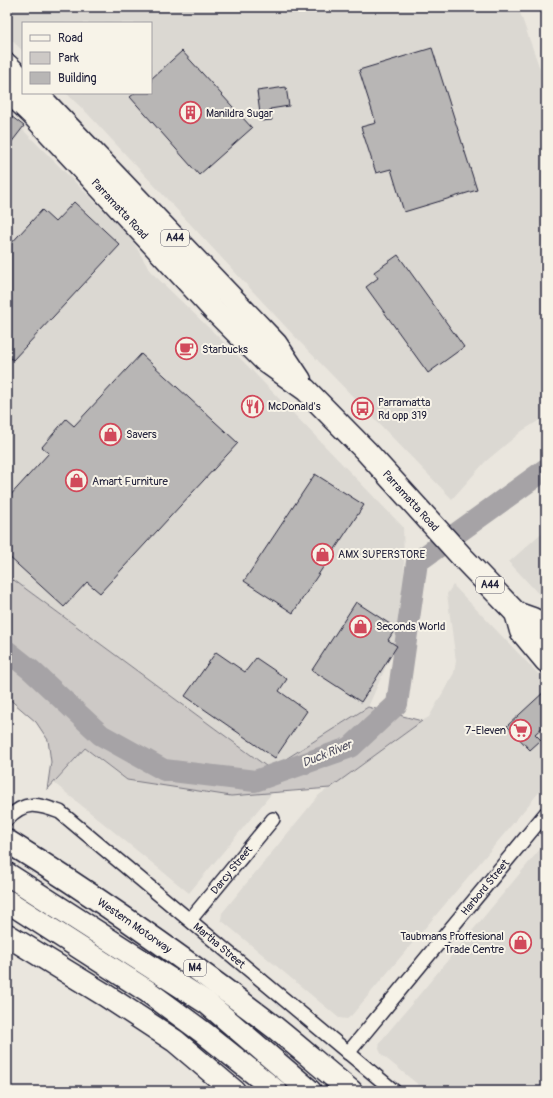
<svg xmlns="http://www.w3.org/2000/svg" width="553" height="1098" viewBox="0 0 553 1098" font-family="Pangolin,sans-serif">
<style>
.built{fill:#dbd8d2}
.green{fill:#cdc9c6;stroke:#787680}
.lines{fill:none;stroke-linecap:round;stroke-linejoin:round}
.river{stroke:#a6a3a6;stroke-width:22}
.building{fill:#b8b6b5;stroke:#22223b}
.street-casing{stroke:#22223b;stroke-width:16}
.highway-casing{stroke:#22223b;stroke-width:25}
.street{stroke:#f7f3e8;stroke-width:13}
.highway{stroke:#f7f3e8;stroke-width:22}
.labels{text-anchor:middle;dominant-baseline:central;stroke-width:4;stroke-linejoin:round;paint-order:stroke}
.shield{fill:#f7f3e8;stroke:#62616f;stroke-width:1}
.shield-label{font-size:10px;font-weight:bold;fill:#22223b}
.poi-label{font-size:11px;fill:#22223b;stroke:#f7f3e8;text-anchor:start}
.street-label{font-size:11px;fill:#22223b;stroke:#f7f3e8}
.water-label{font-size:12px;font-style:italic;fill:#504f60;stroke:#f7f3e8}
</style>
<rect width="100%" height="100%" fill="#eae6de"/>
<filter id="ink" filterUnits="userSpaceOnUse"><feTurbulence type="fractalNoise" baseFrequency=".025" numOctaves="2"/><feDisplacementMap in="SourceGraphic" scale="8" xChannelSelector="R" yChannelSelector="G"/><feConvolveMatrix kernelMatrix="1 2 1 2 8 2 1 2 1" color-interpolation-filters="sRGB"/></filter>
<g filter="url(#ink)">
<!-- built -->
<g class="built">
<path d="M7,7H518L546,86V416L522,431L485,462L452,499L299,341L87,113L66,93H151V23H23V51L7,36Z"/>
<path d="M7,114L131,238L150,271L237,355L403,527L406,621L368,707L270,769L7,575Z"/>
<path d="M546,529V602L509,562Z"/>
<path d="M453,585L546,682V784L351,1016L347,1019L339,1018L221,920L222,913L319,795L422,721L429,717L454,673L456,661L447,594Z"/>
<path d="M85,748L127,780L277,787L189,893L54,783Z"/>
<path d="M546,842V1091H426L382,1055L379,1049L380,1042Z"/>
</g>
<!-- green -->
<path class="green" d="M7,575L270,769L368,707L422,721L330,788L231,796L127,780L85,748L47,790L51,762L48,740L36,722L7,697Z"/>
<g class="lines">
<!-- river -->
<path class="river" d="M7,651L31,670L101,735L164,770L255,781L351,747L397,704L417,562L546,469"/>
</g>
<!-- building -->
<g class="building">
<path d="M432,48L477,190L404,212L391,169L376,173L361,127L376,123L359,70Z"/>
<path d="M182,51L252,128L199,175L130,97L135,93H151V79Z"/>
<path d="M286,87L289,106L270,109L272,120L261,121L257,91Z"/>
<path d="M7,113L24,126L7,148Z"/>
<path d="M74,202L120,245L13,360L7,355V248L42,210L55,222Z"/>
<path d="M398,255L464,347L428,373L366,287L378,278L374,272Z"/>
<path d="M141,354L238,443L100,593L87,582L64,607L7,555V499L49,453L42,447L66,419L74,426Z"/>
<path d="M315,474L364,505L293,613L244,581Z"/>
<path d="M356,602L396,628L388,640L397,646L361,702L312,670Z"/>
<path d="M216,652L245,672L256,658L287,679L279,691L307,711L275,758L185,696Z"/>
<path d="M546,690V724L535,734L541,740L530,750L507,726Z"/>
</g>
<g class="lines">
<defs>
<g id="street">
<path id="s1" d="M7,819C25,800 37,804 60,812L394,1091"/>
<path id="s2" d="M190,920L273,819"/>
<path id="s3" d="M348,1053L546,813"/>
</g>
<g id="highway">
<path d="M7,65L23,80"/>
<path id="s4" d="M7,90L32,114L214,310L264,360L306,390L366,451L463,558L516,613L533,619L546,633"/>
<path d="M36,93L276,344L300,380"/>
<path d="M516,613L521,631L546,661"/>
<path id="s5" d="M7,841C99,898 188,961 274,1027C300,1048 325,1070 351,1091"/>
<path d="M7,874L207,1003L310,1091"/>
<path d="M7,901L147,991L204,1033L276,1091"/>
<path d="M7,935L105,995L175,1041L234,1091"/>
</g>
</defs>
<!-- street casing -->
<use href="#street" class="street-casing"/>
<!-- highway casing -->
<use href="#highway" class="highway-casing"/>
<!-- street -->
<use href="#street" class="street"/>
<!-- highway -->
<use href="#highway" class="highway"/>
</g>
</g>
<!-- icons -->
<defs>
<symbol id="building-ring" viewBox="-11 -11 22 22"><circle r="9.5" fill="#f7f3e8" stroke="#d1495b" stroke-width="1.5"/><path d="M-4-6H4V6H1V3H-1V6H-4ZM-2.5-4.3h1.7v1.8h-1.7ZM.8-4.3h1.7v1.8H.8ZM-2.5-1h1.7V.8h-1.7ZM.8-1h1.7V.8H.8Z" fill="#d1495b"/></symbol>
<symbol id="cafe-ring" viewBox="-11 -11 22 22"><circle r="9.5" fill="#f7f3e8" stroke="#d1495b" stroke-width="1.5"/><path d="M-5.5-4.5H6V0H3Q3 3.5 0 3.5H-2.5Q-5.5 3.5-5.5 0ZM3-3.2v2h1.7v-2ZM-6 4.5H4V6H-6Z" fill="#d1495b"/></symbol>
<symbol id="restaurant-ring" viewBox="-11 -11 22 22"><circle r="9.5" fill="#f7f3e8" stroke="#d1495b" stroke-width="1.5"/><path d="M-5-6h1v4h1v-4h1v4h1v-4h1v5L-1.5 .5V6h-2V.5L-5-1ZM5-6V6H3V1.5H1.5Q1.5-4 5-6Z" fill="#d1495b"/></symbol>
<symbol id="bus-ring" viewBox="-11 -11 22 22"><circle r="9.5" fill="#f7f3e8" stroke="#d1495b" stroke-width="1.5"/><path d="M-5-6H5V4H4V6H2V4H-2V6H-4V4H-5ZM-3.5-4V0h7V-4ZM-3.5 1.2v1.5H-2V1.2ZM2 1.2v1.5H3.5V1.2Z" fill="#d1495b"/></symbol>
<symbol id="shop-ring" viewBox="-11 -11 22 22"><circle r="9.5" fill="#f7f3e8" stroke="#d1495b" stroke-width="1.5"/><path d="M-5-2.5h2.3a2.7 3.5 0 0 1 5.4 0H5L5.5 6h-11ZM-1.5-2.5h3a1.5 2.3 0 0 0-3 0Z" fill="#d1495b"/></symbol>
<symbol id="supermarket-ring" viewBox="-11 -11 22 22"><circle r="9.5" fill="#f7f3e8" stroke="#d1495b" stroke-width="1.5"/><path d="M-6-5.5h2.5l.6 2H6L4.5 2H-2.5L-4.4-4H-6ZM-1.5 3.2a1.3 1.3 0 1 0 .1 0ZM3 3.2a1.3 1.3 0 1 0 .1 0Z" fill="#d1495b"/></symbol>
</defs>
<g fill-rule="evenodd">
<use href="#building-ring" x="178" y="100" width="25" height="25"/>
<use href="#cafe-ring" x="174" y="336" width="25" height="25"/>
<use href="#restaurant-ring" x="240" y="394" width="25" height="25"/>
<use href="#bus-ring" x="350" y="396" width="25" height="25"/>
<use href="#shop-ring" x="98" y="422" width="25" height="25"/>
<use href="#shop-ring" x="64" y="468" width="25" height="25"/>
<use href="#shop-ring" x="310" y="542" width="25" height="25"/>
<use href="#shop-ring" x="348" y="614" width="25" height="25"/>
<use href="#supermarket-ring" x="508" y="718" width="25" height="25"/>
<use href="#shop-ring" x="508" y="930" width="25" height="25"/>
</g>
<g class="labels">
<!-- shield labels -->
<g class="shield">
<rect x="161" y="230" width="28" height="16" rx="3"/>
<rect x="476" y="577" width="28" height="16" rx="3"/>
<rect x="184" y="960" width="22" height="16" rx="3"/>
</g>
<g class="shield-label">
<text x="175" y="238">A44</text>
<text x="490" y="585">A44</text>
<text x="195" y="968">M4</text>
</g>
<!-- poi labels -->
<g class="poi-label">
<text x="206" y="113">Manildra Sugar</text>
<text x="202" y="349">Starbucks</text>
<text x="378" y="402">Parramatta<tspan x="378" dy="13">Rd opp 319</tspan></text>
<text x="268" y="406">McDonald's</text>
<text x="126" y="434">Savers</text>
<text x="92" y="481">Amart Furniture</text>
<text x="338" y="554">AMX SUPERSTORE</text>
<text x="376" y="626">Seconds World</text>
<text x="506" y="730" text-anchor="end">7-Eleven</text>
<text x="504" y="936" text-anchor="end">Taubmans Proffesional<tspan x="504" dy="13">Trade Centre</tspan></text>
</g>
<!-- street labels -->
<g class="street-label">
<text stroke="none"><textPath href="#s4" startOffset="164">Parramatta Road</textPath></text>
<text stroke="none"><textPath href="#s4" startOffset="577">Parramatta Road</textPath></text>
<text stroke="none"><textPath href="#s2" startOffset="65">Darcy Street</textPath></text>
<text stroke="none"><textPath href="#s3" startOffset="215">Harbord Street</textPath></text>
<text stroke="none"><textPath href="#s5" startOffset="153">Western Motorway</textPath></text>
<text stroke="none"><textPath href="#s1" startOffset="266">Martha Street</textPath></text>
</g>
<!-- water labels -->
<g class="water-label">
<text transform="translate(327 754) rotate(-22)">Duck River</text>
</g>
</g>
<!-- margin -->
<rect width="553" height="1098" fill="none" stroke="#f7f3e8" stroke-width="24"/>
<rect x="12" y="12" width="529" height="1074" fill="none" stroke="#22223b" stroke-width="1.5" filter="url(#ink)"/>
<!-- legend -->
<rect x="22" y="22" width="130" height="72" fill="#f7f3e8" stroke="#a29fa3"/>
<rect x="30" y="35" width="20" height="6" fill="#f7f3e8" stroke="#a29fa3"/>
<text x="58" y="42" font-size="12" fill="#22223b">Road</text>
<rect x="30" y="52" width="20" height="12" fill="#cdc9c6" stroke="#a29fa3"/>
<text x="58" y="62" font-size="12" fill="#22223b">Park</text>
<rect x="30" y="72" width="20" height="12" fill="#b8b6b5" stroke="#a29fa3"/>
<text x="58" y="82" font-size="12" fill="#22223b">Building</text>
</svg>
